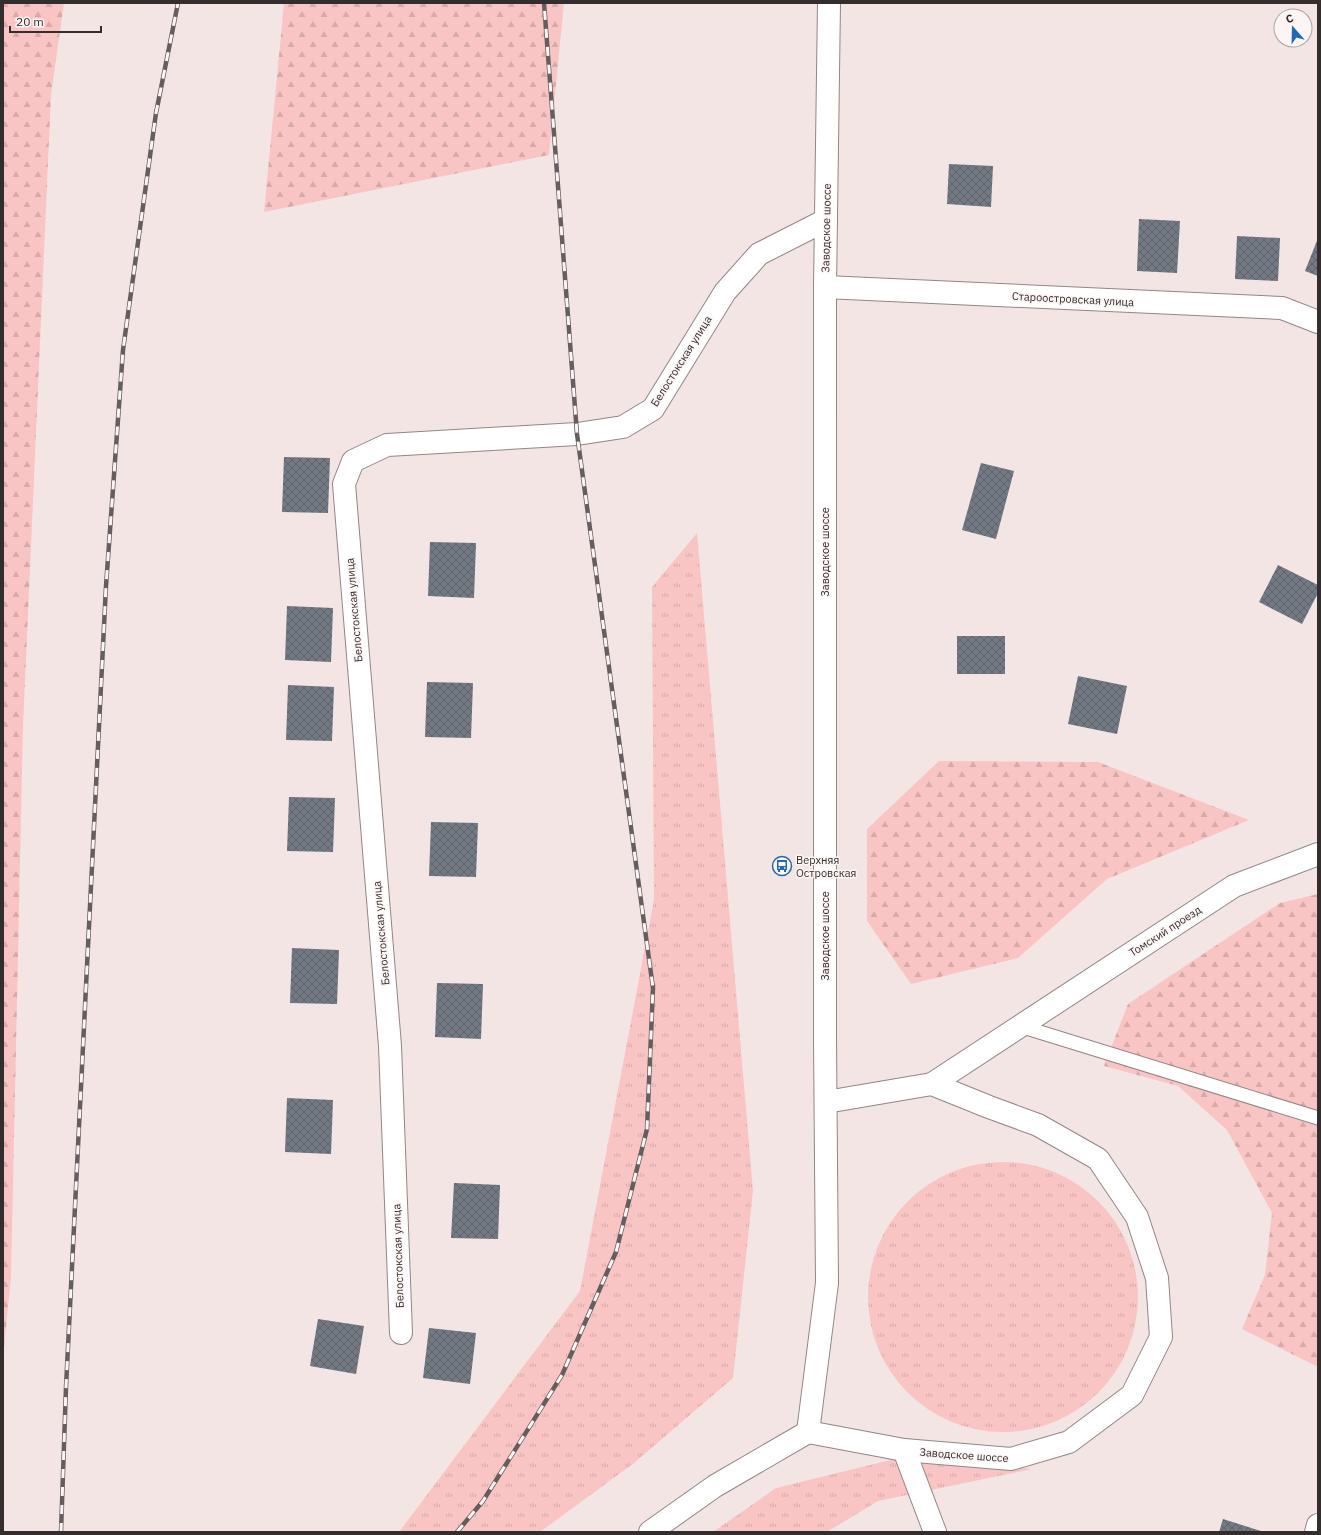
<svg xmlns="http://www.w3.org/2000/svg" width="1321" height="1535" viewBox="0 0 1321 1535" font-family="'IBM Plex Sans',sans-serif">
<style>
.grass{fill:url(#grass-tufts)}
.forest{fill:url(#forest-firs)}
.building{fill:url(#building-cross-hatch)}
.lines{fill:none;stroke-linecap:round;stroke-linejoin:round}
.service-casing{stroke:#938685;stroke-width:15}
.minor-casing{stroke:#938685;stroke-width:24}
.tertiary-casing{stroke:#938685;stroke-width:24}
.secondary-casing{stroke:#938685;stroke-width:24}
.service{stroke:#fff;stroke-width:13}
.minor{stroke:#fff;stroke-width:22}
.tertiary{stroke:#fff;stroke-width:22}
.secondary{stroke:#fff;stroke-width:22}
.rail-casing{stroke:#665e5e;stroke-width:4.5}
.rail{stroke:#fdf4f4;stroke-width:3;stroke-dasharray:9;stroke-linecap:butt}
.labels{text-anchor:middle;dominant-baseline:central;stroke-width:3;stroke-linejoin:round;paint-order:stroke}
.street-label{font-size:11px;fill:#332d2d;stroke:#fdf4f4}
.poi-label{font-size:11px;fill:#332d2d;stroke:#fdf4f4;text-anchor:start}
</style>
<defs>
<pattern id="grass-tufts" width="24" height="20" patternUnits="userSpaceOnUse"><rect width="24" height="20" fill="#f9c5c4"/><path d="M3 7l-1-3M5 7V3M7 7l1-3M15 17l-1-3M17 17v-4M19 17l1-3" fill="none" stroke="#d6aaa9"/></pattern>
<pattern id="forest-firs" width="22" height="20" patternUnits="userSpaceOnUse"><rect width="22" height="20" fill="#f9c5c4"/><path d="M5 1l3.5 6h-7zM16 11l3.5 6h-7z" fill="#d6aaa9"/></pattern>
<pattern id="building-cross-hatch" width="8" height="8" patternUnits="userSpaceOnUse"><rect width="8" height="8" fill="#727982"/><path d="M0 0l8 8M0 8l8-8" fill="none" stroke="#5e646b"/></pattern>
</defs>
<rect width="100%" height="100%" fill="#f4e5e5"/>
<!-- grass -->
<g class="grass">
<path d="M697,533L753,1191L733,1378L634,1463L540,1532H399L580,1291L654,900L652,587Z"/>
<circle cx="1003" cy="1297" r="135"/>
<path d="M923,1452L1032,1469L878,1501L827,1532H713L776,1488Z"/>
</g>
<!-- forest -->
<g class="forest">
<path d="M3,3H64L51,95L23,726L11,1277L3,1358Z"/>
<path d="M284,3H564L549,155L264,212Z"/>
<path d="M939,761L1098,762L1249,820L1107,879L1018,958L911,984L867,921V829Z"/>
<path d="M1318,894V1367L1242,1329L1265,1275L1272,1213L1227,1130L1178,1086L1104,1066L1128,1004L1280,903Z"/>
</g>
<!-- building -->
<g class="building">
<path d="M949,164L993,166L991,207L947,204Z"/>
<path d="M1139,219L1180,221L1177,273L1137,271Z"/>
<path d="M1237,236L1280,238L1278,281L1235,279Z"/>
<path d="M1318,238V276L1305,271Z"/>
<path d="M284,457L330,458L328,513L282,512Z"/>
<path d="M981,463L1014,471L996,539L962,530Z"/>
<path d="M430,542L476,543L474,598L428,596Z"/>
<path d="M1278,565L1318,585V593L1302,624L1259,602Z"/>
<path d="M287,606L333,608L331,662L285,660Z"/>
<rect x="957" y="636" width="48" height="38"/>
<path d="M1078,676L1127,686L1117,734L1068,724Z"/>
<path d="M427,682L473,683L471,738L425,737Z"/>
<path d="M288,685L334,687L332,741L286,740Z"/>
<path d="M289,797L335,798L333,852L287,851Z"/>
<path d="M431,822L478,823L476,877L429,876Z"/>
<path d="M292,948L339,950L337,1004L290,1003Z"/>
<path d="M437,983L483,984L481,1039L435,1037Z"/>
<path d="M287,1098L333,1100L331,1154L285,1152Z"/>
<path d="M454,1183L500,1185L498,1239L451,1238Z"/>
<path d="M318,1319L364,1326L356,1374L310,1366Z"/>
<path d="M429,1328L476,1333L470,1384L423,1378Z"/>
<path d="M1223,1519L1264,1532H1219Z"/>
</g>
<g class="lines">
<defs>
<path id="service" d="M1020,1026L1318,1118"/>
<g id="minor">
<path d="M825,287L1282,308L1318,322"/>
<path d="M401,1333L390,1046L344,484L353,461L387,445L577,434L623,427L653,409L725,292L759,254L826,220"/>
<path d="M904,1450L935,1532"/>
<path d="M1316,1532L1318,1525"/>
</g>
<path id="tertiary" d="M932,1084L1234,886L1318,854"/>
<g id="secondary">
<path d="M808,1432L827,1283L825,1039V287L829,3"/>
<path d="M650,1532L715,1486L808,1432L904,1450L1011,1459L1069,1442L1132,1395L1161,1337L1157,1278L1137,1217L1098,1159L1038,1125L989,1107L932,1084L826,1102"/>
</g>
</defs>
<!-- service casing -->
<use href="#service" class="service-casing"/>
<!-- minor casing -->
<use href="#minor" class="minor-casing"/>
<!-- tertiary casing -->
<use href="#tertiary" class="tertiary-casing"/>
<!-- secondary casing -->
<use href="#secondary" class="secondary-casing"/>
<!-- service -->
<use href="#service" class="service"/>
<!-- minor -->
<use href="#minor" class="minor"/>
<!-- tertiary -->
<use href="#tertiary" class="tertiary"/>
<!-- secondary -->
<use href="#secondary" class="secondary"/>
<defs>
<g id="rail">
<path d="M61,1532L66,1387L106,586L123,350L156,113L178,3"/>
<path d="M457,1532L483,1501L562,1375L616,1252L647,1129L653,988L577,434L544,3"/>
</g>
</defs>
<!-- rail casing -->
<use href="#rail" class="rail-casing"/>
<!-- rail -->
<use href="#rail" class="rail"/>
</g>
<!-- icons -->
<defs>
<symbol id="bus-ring" viewBox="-11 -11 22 22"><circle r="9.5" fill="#fdf4f4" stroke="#2068b8" stroke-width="1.5"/><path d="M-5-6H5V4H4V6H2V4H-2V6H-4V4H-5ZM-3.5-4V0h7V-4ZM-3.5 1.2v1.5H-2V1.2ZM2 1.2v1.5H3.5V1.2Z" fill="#2068b8"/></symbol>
</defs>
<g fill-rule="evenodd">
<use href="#bus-ring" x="771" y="855" width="22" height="22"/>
</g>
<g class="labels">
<!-- street labels -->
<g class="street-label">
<text transform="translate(826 228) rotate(-89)">Заводское шоссе</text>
<text transform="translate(1073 299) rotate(3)">Староостровская улица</text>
<text transform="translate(681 361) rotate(-58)">Белостокская улица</text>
<text transform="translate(825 552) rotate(-90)">Заводское шоссе</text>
<text transform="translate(354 610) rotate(-95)">Белостокская улица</text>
<text transform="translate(1165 931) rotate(-33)">Томский проезд</text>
<text transform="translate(381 933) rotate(-95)">Белостокская улица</text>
<text transform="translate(825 936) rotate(-90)">Заводское шоссе</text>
<text transform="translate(398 1256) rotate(-92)">Белостокская улица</text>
<text transform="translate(964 1455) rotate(4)">Заводское шоссе</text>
</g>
<!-- poi labels -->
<g class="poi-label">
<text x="796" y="860">Верхняя<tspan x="796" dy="13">Островская</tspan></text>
</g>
</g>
<!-- border -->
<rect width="1321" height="1535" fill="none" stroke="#332d2d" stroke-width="8"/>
<!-- north arrow -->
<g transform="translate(1293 28) rotate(340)"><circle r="19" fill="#fdf4f4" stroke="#aca4a4"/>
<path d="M0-3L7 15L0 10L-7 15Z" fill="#2068b8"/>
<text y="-6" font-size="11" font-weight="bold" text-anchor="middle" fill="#332d2d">С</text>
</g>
<!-- scale -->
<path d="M10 26v6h91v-6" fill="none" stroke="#332d2d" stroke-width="2"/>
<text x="16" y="26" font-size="12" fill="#332d2d" stroke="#fdf4f4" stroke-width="3" paint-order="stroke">20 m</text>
</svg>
